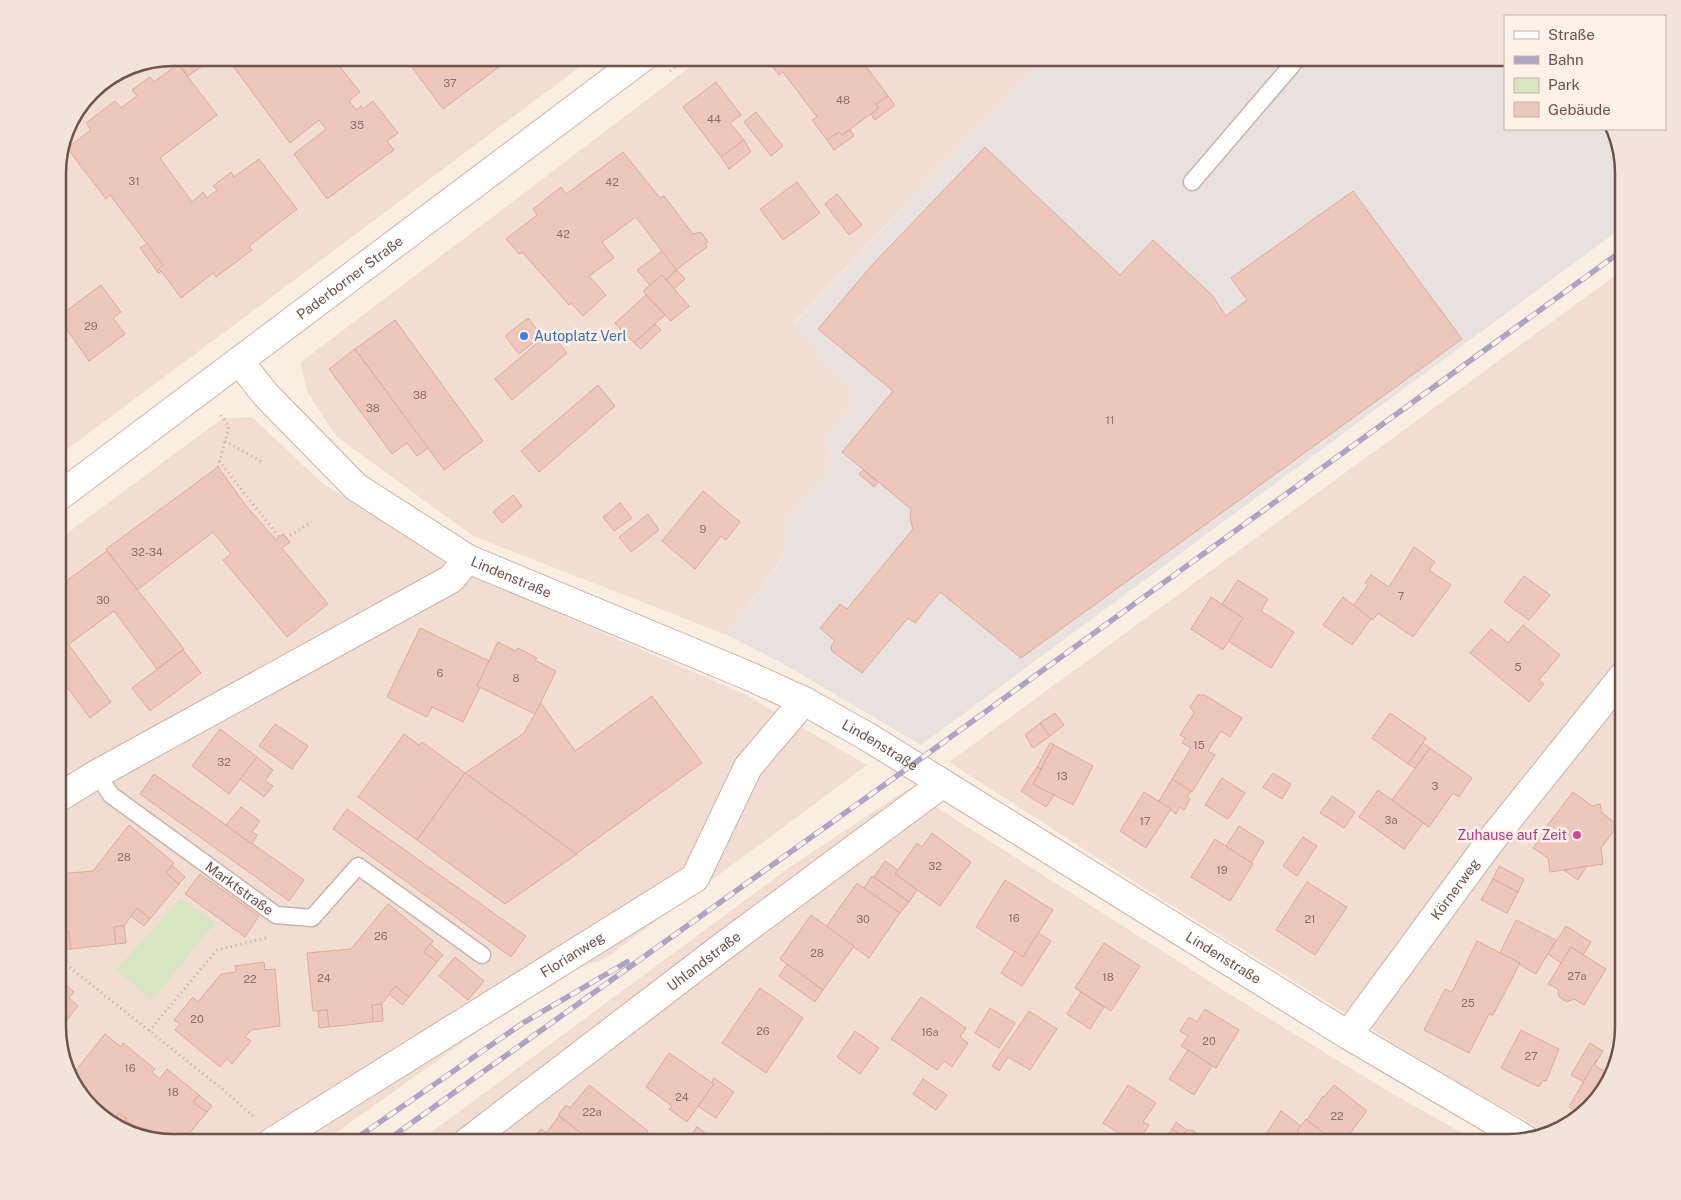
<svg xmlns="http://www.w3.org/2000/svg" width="1681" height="1200" viewBox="0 0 1681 1200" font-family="'Public Sans',sans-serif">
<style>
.residential{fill:#f1ddd1}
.industrial{fill:#e9e1dd}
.green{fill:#d7e6c2}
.building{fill:#edc7bc;stroke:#deab9e}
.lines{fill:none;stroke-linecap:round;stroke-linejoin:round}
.lane-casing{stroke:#c9b3aa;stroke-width:19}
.street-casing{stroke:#c9b3aa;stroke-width:30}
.secondary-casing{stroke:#cfb4ab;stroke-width:30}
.path{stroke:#d1aba0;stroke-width:3;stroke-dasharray:1 4;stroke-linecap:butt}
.lane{stroke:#fff;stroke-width:16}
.street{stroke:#fff;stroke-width:28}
.secondary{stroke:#fff;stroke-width:28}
.rail-casing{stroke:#aea3c2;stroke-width:5.5}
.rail{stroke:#fdf1e8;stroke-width:4;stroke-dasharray:11;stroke-linecap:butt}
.shop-dot{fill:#3f7fe0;stroke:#fdf1e8;stroke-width:2}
.hotel-dot{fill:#d1479c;stroke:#fdf1e8;stroke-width:2}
.labels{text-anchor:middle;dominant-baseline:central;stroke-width:5;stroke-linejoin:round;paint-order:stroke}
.number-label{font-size:11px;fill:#8e6f67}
.street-label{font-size:14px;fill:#6f524b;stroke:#fdf1e8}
.shop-label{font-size:14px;fill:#366cbe;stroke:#fdf1e8;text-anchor:start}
.hotel-label{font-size:14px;fill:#b23c85;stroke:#fdf1e8;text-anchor:end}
.rim{fill:none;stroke:#6f524b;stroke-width:2.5}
</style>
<rect width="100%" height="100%" fill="#faede2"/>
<!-- residential -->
<g class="residential">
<path d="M173,58H592L58,456V165L70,122L97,86L129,66Z"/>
<path d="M702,58H1044L794,323L857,399L826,437L832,467L786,521L783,557L727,635L473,536L336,436L308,393L300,363Z"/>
<path d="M1623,270V1027L1600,1097L1559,1130L1548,1133L1461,1085L1152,893L949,762Z"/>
<path d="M252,417L322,483L465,573L744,694L867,765L606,958L556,976L323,1142H173L103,1119L73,1084L58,1034V540L223,418Z"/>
<path d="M908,789L1231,995L1386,1090L1478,1142H418L790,867Z"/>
</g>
<!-- industrial -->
<path class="industrial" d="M1044,58H1505V129H1613L1623,173V227L921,745L782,663L727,635L783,558L786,521L832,467L826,437L856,400L794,324Z"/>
<!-- green -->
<path class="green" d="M181,898L215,923L152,1000L116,970Z"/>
<!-- building -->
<g class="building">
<path d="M174,58H209L211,60L188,76Z"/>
<path d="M227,58H333L360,92L349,101L356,110L361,106L363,109L373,101L398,133L387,141L394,150L327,199L294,154L326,129L319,120L290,143Z"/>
<path d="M338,58H356L344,66Z"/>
<path d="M405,58H511L443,109Z"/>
<path d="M766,58H860L888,96L876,104L879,108L871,114L842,135L839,132L827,140L812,120L817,117L783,72L779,75Z"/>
<path d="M178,64L217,115L160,158L192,202L203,192L207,198L217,190L213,186L231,172L234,177L259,159L297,209L249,246L252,250L216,277L213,273L181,298L161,271L158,273L157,271L163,265L110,195L106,199L67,148L91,130L86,123L115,101L121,108L137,96L132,90L150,77L154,82Z"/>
<path d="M716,82L741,115L730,123L744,140L721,157L683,107Z"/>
<path d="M888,96L895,105L875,120L871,114L879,108L876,104Z"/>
<path d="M756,112L783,146L771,156L744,122Z"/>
<path d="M850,130L854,136L834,150L827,140L839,132L842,135Z"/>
<path d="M744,140L751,152L729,169L721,157Z"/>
<path d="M985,147L1120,275L1153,240L1212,295L1226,316L1247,300L1231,278L1353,191L1462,339L1021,658L940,592L915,623L908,618L862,673L832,651L831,646L835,641L820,628L840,604L847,609L913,529L910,518L911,509L842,452L893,391L818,329L872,265Z"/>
<path d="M623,152L660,198L664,196L693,234L701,232L708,242L705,244L707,247L676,270L636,217L602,242L614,258L589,276L606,295L583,316L571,303L569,305L522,252L519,254L506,239L537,215L533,209L561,187L566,194Z"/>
<path d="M797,182L820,213L783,240L760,209Z"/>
<path d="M837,194L862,225L849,235L825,204Z"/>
<path d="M147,243L163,265L157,271L140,248Z"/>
<path d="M662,251L676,270L666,280L662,275L650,285L637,270Z"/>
<path d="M677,270L685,279L674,289L666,280Z"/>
<path d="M662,275L689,306L671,321L643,291Z"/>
<path d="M101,285L121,312L113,318L125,334L89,361L58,317Z"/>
<path d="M646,295L665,315L634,343L615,323Z"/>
<path d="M528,318L542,336L519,354L505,336Z"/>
<path d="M395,320L483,441L444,470L355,349Z"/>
<path d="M655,324L661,330L641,349L634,343Z"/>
<path d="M550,332L567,353L512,400L495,379Z"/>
<path d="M355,349L428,448L417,456L407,443L392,454L329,369Z"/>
<path d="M598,385L615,406L539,472L521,451Z"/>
<path d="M218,467L247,507L276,540L283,534L290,542L282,548L328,604L287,637L223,560L231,554L213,532L137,590L106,549Z"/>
<path d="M863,470L878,482L874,487L859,474Z"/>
<path d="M703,491L740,522L726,540L721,536L695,569L662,541Z"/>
<path d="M513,495L522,506L502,523L493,512Z"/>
<path d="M620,503L632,518L614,531L603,517Z"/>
<path d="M648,514L659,530L631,552L619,537Z"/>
<path d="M1414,547L1435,562L1429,570L1451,585L1413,637L1378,613L1373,620L1353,606L1368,585L1365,583L1371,575L1389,587Z"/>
<path d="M107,551L184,649L157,669L114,611L68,645L58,631V587Z"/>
<path d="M1524,576L1550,595L1529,620L1504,602Z"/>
<path d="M1238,580L1268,599L1261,611L1294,632L1271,668L1228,641L1243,618L1222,604Z"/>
<path d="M1211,597L1243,618L1223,650L1191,629Z"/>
<path d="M1343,597L1371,619L1352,645L1323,625Z"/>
<path d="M1523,625L1560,655L1539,680L1544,684L1529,702L1470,653L1491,629L1508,643Z"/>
<path d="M420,628L489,661L477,686L480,687L463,722L432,707L427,717L387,697Z"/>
<path d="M60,633L111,702L90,718L58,675V635Z"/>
<path d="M498,642L516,651L518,648L537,658L535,660L556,671L535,714L477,686Z"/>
<path d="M183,650L201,673L150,711L132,688Z"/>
<path d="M1198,695H1205L1242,718L1230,737L1221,731L1208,751L1215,755L1192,792L1172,779L1191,748L1182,743L1185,738L1180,735L1194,713L1190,707Z"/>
<path d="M652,696L702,763L576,854L465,773L524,733L541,703L575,751Z"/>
<path d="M1055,713L1064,725L1050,736L1040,723Z"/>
<path d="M1390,713L1426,738L1408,764L1372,738Z"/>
<path d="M1040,723L1050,736L1033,748L1025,735Z"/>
<path d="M275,724L308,746L292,769L259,746Z"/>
<path d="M220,729L257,757L229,794L192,766Z"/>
<path d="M404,734L419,745L422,742L465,773L417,840L358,797Z"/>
<path d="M1050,743L1054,745L1041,769L1037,767Z"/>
<path d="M1423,743L1430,748L1415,768L1408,764Z"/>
<path d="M1054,745L1093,766L1073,805L1033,784Z"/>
<path d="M1430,748L1472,778L1459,797L1453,793L1429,827L1392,800Z"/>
<path d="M257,757L273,770L265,781L273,786L264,797L240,779Z"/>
<path d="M1037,767L1041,769L1033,784L1054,795L1046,807L1021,791Z"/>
<path d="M465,773L576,854H577L505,904L417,840Z"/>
<path d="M1273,773L1291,784L1282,799L1263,787Z"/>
<path d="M154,774L304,880L289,901L140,794Z"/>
<path d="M1222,778L1245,793L1228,819L1205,805Z"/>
<path d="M1172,779L1191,791L1187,797L1190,799L1184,810L1180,807L1176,814L1159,801Z"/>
<path d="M1378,790L1429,827L1423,823L1404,849L1359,817Z"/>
<path d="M1144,792L1171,809L1146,848L1120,831Z"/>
<path d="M1573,792L1592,806L1600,804L1602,813L1618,825L1601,848L1603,864L1550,872L1548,858L1533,848L1545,832L1543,831Z"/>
<path d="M1332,796L1355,812L1344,828L1320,813Z"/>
<path d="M241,807L260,821L252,832L257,835L252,844L226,825Z"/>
<path d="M347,809L526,936L511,957L333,829Z"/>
<path d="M129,825L174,863L166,873L179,884L150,919L137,908L124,926L114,927L116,944L71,949L69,932L58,933V874L93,871Z"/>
<path d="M1239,826L1264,842L1251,863L1226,846Z"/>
<path d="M932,833L971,862L940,906L895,874L917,843L922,847Z"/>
<path d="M1303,837L1317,846L1297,876L1283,866Z"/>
<path d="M1215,839L1253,864L1230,901L1191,877Z"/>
<path d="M885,861L898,870L895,874L917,890L909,902L874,877Z"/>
<path d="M172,865L185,877L179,884L166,873Z"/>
<path d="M1499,866L1524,879L1518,892L1493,879Z"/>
<path d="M1587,866L1578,880L1564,870Z"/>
<path d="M200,874L259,916L245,937L185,894Z"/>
<path d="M872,876L909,902L900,913L864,888Z"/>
<path d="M1493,879L1518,892L1507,913L1481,900Z"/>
<path d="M1005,880L1053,910L1023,957L976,927Z"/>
<path d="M1307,882L1347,907L1315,955L1276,930Z"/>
<path d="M857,883L900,913L869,958L826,927Z"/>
<path d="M388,904L433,941L424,952L437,962L409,997L395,986L382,1004L372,1005L373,1022L329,1027L327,1010L313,1011L307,953L351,949Z"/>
<path d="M137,908L150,919L144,926L131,916Z"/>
<path d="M811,915L854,946L823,990L780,959Z"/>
<path d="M1516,920L1556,940L1536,974L1500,953Z"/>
<path d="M124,926L126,943L116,944L114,927Z"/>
<path d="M1566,926L1591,942L1583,955L1571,947L1561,963L1548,954Z"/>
<path d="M69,932L71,949H61L60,933Z"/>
<path d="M1038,933L1051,941L1022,986L1001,973L1015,951L1023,957Z"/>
<path d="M1477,941L1520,963L1493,1015L1489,1014L1469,1053L1424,1030L1445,989L1452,992Z"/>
<path d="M1104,943L1140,966L1111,1011L1075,988Z"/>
<path d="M430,944L443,955L437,962L424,952Z"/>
<path d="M1571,947L1606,969L1584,1005L1574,999L1567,1002L1559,997L1558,989L1548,984Z"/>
<path d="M455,957L484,981L468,1000L439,976Z"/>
<path d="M264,962L265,970L275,969L280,1026L251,1030L245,1037L251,1041L232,1064L227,1059L220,1067L175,1030L180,1024L174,1020L193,997L198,1002L221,974L236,972L235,966Z"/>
<path d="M787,964L823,990L815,1002L779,976Z"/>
<path d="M58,978L74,992L69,998L78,1006L58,1031Z"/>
<path d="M395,986L409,997L402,1005L389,994Z"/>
<path d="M760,988L803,1018L766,1073L722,1043Z"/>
<path d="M1081,992L1104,1007L1090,1029L1067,1014Z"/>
<path d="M921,997L966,1028L960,1037L968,1043L952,1067L944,1061L937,1070L891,1039Z"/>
<path d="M382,1004L383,1021L373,1022L372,1005Z"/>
<path d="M990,1008L1015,1023L999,1048L975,1033Z"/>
<path d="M1205,1009L1239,1030L1216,1068L1181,1046L1188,1036L1180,1031L1189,1017L1197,1022Z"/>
<path d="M327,1010L329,1027L319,1028L318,1011Z"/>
<path d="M1029,1011L1057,1029L1030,1070L1008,1057L999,1071L992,1066Z"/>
<path d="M1521,1030L1559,1049L1546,1081L1543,1080L1539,1087L1501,1068Z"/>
<path d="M855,1031L879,1048L860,1074L837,1057Z"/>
<path d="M105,1034L121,1047L123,1043L155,1069L152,1072L160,1079L167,1069L199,1095L193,1102L207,1112L182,1142H173L136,1130L119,1113L114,1119L83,1094L87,1088L72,1075Z"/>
<path d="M1590,1043L1603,1051L1584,1082L1571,1075Z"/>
<path d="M1188,1050L1212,1066L1194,1095L1169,1079Z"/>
<path d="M669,1053L714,1084L687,1122L669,1109L672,1106L646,1087Z"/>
<path d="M1596,1060L1595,1066L1608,1073L1600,1097L1580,1113L1569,1107Z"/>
<path d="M72,1075L87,1088L83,1094L73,1084Z"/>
<path d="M714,1078L734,1092L716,1118L698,1106L714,1084L712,1082Z"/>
<path d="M923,1079L947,1095L936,1110L913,1094Z"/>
<path d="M589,1085L648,1131L640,1142H593L558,1115L566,1105L570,1108Z"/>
<path d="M1128,1085L1156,1103L1143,1122L1149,1125L1138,1142H1133L1103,1123Z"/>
<path d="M1334,1085L1367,1111L1343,1142H1335L1307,1120L1323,1096L1324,1097Z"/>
<path d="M199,1095L212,1106L207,1112L193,1102Z"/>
<path d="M1281,1111L1301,1126L1297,1131L1303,1136L1300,1142H1261Z"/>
<path d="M119,1113L127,1119L125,1121L129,1125L127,1127L114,1119Z"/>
<path d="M559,1116L593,1142H544L541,1140Z"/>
<path d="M1306,1119L1307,1120L1335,1142L1299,1141L1303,1136L1297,1131Z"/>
<path d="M1176,1122L1187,1130L1182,1136L1172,1129Z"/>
<path d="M697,1127L717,1142H686Z"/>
<path d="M541,1129L546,1133L541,1140L544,1142H530Z"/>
<path d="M1172,1129L1182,1136L1187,1130H1193L1206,1142H1162Z"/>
<path d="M828,1133L841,1142H820Z"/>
<path d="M848,1135L859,1142H842Z"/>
<path d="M1389,1135L1402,1142H1385Z"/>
</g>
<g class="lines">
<defs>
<g id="lane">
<path d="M1192,182L1298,58"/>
<path id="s1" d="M97,774L111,795L276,915L312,918L358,866L482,955"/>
</g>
<g id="street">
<path id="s2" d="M239,361L266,395L356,487L468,559L749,676L804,701L868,737L1348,1035L1525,1139"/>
<path d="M58,798L97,774L451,579L468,559"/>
<path id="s3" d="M1348,1035L1489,843L1623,676"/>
<path id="s4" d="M272,1142L695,878L748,767L804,701"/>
<path id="s5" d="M467,1142L726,944L942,784"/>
</g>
<g id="secondary">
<path id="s6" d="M58,497L642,58"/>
</g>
</defs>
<!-- lane casing -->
<use href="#lane" class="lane-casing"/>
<!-- street casing -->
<use href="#street" class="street-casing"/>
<!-- secondary casing -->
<use href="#secondary" class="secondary-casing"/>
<!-- path -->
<g class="path">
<path d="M670,71L688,58"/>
<path d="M225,441L262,462"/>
<path d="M219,461L279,537"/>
<path d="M218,467L229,427L220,414"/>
<path d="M286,538L312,522"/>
<path d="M58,958L226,1092L255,1118"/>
<path d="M149,1031L217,950L266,938"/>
</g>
<!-- lane -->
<use href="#lane" class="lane"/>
<!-- street -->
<use href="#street" class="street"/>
<!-- secondary -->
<use href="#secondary" class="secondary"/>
<defs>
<g id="rail">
<path d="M351,1142L523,1023L627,962"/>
<path d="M385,1142L912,765L1623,250"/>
</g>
</defs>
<!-- rail casing -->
<use href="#rail" class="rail-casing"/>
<!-- rail -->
<use href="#rail" class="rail"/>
</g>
<!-- markers -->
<circle class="shop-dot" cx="524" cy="336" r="5"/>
<circle class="hotel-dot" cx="1577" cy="835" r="5"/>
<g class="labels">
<!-- number labels -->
<g class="number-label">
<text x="450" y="83">37</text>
<text x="843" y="100">48</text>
<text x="714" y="119">44</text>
<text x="357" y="125">35</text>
<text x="134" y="181">31</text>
<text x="612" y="182">42</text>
<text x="563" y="234">42</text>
<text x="91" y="326">29</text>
<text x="420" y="395">38</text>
<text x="373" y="408">38</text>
<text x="1110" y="420">11</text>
<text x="703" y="529">9</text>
<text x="147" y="552">32-34</text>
<text x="1401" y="596">7</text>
<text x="103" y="600">30</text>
<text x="1518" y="667">5</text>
<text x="440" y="673">6</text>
<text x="516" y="678">8</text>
<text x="1199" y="745">15</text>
<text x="224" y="762">32</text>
<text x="1062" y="776">13</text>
<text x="1435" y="786">3</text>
<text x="1391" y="820">3a</text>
<text x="1145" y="821">17</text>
<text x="124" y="857">28</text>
<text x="935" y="866">32</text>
<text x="1222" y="870">19</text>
<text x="1014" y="918">16</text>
<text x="863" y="919">30</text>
<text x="1310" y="919">21</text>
<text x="381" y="936">26</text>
<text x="817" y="953">28</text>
<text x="1577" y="976">27a</text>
<text x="1108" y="977">18</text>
<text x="324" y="978">24</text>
<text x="250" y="979">22</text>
<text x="1468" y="1003">25</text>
<text x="197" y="1019">20</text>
<text x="763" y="1031">26</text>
<text x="930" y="1032">16a</text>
<text x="1209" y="1041">20</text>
<text x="1531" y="1056">27</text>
<text x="130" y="1068">16</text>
<text x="173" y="1092">18</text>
<text x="682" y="1097">24</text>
<text x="592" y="1112">22a</text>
<text x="1337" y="1116">22</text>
</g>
<!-- street labels -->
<g class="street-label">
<text stroke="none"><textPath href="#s6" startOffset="365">Paderborner Straße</textPath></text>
<text stroke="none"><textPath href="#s2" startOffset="352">Lindenstraße</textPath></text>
<text stroke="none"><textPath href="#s2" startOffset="758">Lindenstraße</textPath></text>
<text stroke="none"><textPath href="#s1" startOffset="184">Marktstraße</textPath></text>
<text stroke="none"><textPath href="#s3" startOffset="181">Körnerweg</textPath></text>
<text stroke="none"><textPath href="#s4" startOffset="354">Florianweg</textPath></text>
<text stroke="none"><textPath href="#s2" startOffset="1162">Lindenstraße</textPath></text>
<text stroke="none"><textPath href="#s5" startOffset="298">Uhlandstraße</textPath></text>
</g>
<!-- shop labels -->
<g class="shop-label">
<text x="534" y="336">Autoplatz Verl</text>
</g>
<!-- hotel labels -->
<g class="hotel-label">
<text x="1567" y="835">Zuhause auf Zeit</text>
</g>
</g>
<!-- crop -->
<path d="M0 0H1681V1200H0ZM173 66H1508A107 107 0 0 1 1615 173V1027A107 107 0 0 1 1508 1134H173A107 107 0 0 1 66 1027V173A107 107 0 0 1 173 66Z" fill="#f2e4db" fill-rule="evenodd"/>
<path class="rim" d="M173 66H1508A107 107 0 0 1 1615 173V1027A107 107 0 0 1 1508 1134H173A107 107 0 0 1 66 1027V173A107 107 0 0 1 173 66Z"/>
<!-- legend -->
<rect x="1504" y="15" width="162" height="115" fill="#fdf1e8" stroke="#c4b1a9"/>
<rect x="1514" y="31" width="25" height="8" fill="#ffffff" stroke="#c4b1a9"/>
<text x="1548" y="40" font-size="15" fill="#6f524b">Straße</text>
<rect x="1514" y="56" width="25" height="8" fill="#aea3c2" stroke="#c4b1a9"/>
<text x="1548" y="65" font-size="15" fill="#6f524b">Bahn</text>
<rect x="1514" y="78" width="25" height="15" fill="#d7e6c2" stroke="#c4b1a9"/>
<text x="1548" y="90" font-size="15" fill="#6f524b">Park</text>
<rect x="1514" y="102" width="25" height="15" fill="#edc7bc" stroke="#c4b1a9"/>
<text x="1548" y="115" font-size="15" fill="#6f524b">Gebäude</text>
</svg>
